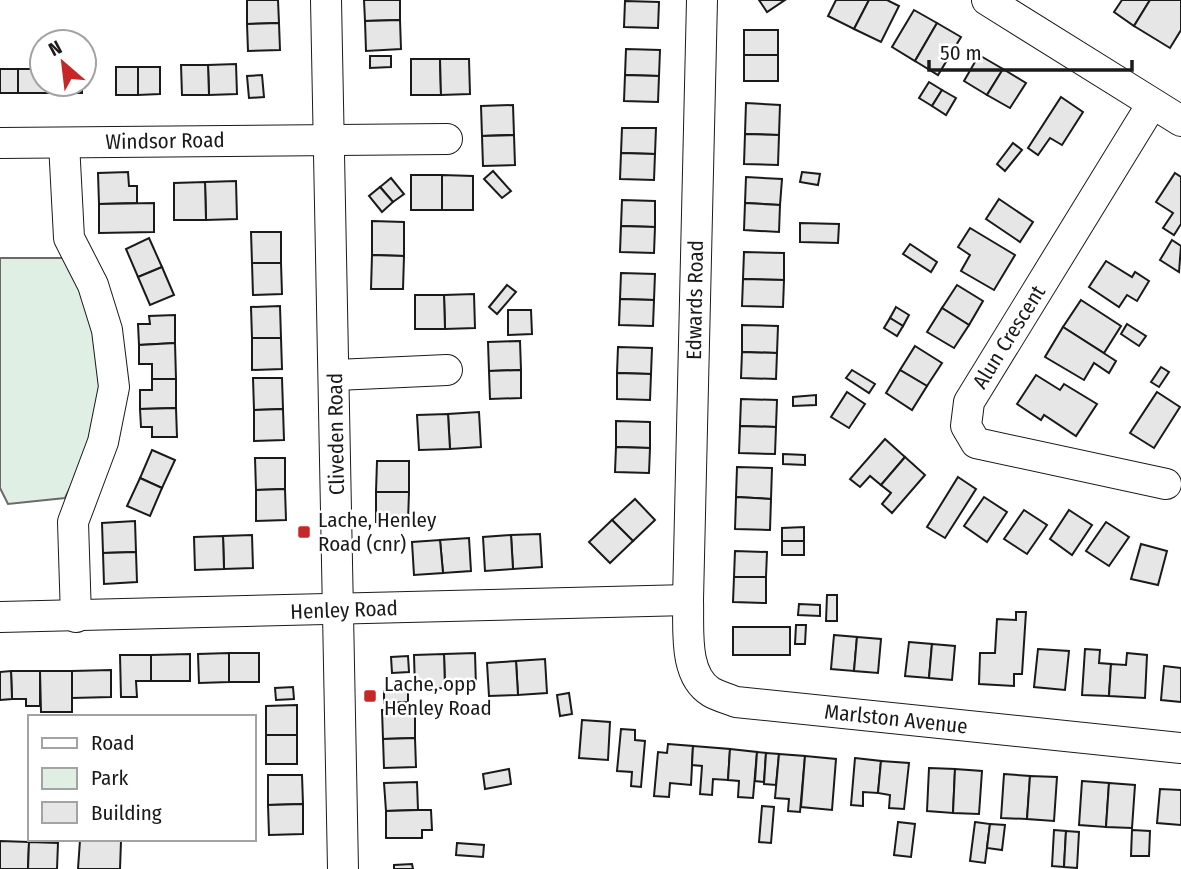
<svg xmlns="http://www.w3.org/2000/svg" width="1181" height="869" viewBox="0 0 1181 869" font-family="'Fira Sans Condensed',sans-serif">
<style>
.green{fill:#e0efe3;stroke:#6a6a6a;stroke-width:2}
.building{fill:#e6e6e6;stroke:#1a1a1a;stroke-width:2}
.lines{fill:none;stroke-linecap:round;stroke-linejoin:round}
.minor-casing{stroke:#1a1a1a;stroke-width:32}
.minor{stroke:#fff;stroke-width:30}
.poi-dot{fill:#c62828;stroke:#fff;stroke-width:2.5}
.labels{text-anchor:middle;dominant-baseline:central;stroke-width:5;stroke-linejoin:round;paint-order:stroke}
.street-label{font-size:21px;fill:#1a1a1a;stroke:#fff}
.poi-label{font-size:21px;fill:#1a1a1a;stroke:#fff;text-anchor:start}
</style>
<rect width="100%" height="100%" fill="#fff"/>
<!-- green -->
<path class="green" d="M0,258H63C98,309 109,380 92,439C86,459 74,479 65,498L8,504L0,488Z"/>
<!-- building -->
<g class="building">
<path d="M247,0H278L279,23L247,24Z"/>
<path d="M364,0H400V20L365,21Z"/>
<path d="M759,0H785L767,12Z"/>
<path d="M836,0H869L854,29L828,16Z"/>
<path d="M869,0H887L899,6L881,42L854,29Z"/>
<path d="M1122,0H1150L1134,26L1114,12Z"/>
<path d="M1150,0H1181V30L1170,48L1134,26Z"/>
<path d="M625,1L659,2L658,28L624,27Z"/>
<path d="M914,10L937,23L915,61L892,47Z"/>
<path d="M400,20L401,49L366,51L365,21Z"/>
<path d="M279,23L280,50L248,51L247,24Z"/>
<path d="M937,23L961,37L938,75L915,61Z"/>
<rect x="744" y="30" width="34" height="25"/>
<path d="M626,49L660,50L659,76L625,75Z"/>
<rect x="744" y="55" width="34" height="26"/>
<path d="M979,55L1003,69L987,95L964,81Z"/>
<path d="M370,56H391V67L370,68Z"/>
<path d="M411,59H440L441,95H411Z"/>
<path d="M440,59H469L470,94L441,95Z"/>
<path d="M236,64L237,94L209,95L208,65Z"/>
<path d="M181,65H208L209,95H182Z"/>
<rect x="116" y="67" width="22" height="28"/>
<path d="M138,67H160V94L138,95Z"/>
<rect x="0" y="69" width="18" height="24"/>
<path d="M18,69H42V84H50V93H18Z"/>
<path d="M1003,69L1026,83L1010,108L987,95Z"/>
<path d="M262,75L264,97L249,98L247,76Z"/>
<path d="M625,75L659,76L658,102L624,101Z"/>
<path d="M929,82L942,90L932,106L919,98Z"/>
<rect x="50" y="84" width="32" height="9"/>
<path d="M942,90L956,98L946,115L932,106Z"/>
<path d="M1061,97L1083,112L1062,145L1050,138L1038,155L1028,148Z"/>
<path d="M746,103L780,105L779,135L745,134Z"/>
<path d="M513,105L514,135L482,136L481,106Z"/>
<path d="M622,128H656L655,154L621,153Z"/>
<path d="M745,134L779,135L778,165L744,164Z"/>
<path d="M514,135L515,165L483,166L482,136Z"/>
<path d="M1013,143L1022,150L1005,171L997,164Z"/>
<path d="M621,153L655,154L654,180L620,179Z"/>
<path d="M493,171L511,191L502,198L484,179Z"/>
<path d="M128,172L129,186H137V203L99,204L98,173Z"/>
<path d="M802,172L820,174L818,185L800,182Z"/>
<path d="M1175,173L1181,177V224L1174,235L1163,228L1173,213L1156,202Z"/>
<rect x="411" y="175" width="31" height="35"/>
<path d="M442,175L473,176V210H442Z"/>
<path d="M746,177L782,179L780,205L745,203Z"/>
<path d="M391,178L404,194L393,202L380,187Z"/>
<path d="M236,181L237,219L206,220L205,182Z"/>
<path d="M205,182L206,220H174V183Z"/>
<path d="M380,187L393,202L382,212L369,196Z"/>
<path d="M999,199L1033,222L1020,242L986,219Z"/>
<path d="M622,200L655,201V227L621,226Z"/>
<path d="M154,203V232L99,233V204Z"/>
<path d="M745,203L780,205L779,232L744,230Z"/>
<path d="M372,221L404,222V256L372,255Z"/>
<path d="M800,223L839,224L838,243L800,242Z"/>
<path d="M621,226L655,227L654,253L620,252Z"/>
<path d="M970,228L1015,255L994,290L961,271L970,255L958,247Z"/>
<path d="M251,232H281V263H252Z"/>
<path d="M149,238L162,267L138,277L126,249Z"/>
<path d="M1172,240L1181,246L1179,272L1160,260Z"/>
<path d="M910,244L937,262L931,272L903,254Z"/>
<path d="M744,252L784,253V280L743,279Z"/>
<path d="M372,255L404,256L403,289H371Z"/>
<path d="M1106,261L1132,277L1135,272L1149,281L1137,301L1127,295L1119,307L1089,287Z"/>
<path d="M252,263H281L282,294L253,295Z"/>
<path d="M162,267L174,295L150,305L138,277Z"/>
<path d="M621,273L655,274L654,300L620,299Z"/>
<path d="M743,279L784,280L783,307L742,306Z"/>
<path d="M507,285L516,292L497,314L489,307Z"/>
<path d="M957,285L983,301L969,325L942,308Z"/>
<path d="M474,294L475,328L445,329L444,295Z"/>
<path d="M415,295H444L445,329H415Z"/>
<path d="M620,299L654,300L653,326L619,325Z"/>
<path d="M1081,300L1121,326L1104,353L1063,327Z"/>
<path d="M280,306L281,338H252L251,307Z"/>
<path d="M896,307L909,315L903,326L890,318Z"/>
<path d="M942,308L969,325L954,348L927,332Z"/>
<path d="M508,310H531L532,334L508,335Z"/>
<path d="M175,315V343L139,345L138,324H150L149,316Z"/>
<path d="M890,318L903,326L897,336L884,328Z"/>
<path d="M1127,324L1146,336L1139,346L1121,334Z"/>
<path d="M742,325L778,326L777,353L742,352Z"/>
<path d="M1063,327L1116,361L1109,373L1094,363L1084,380L1045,357Z"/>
<path d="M252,338H281L282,369L252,370Z"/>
<path d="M520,341L521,370L489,371L488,342Z"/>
<path d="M175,343L176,379H152V364H139V345Z"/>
<path d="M915,346L942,363L927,386L900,370Z"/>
<path d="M618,347L652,348L651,374L617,373Z"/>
<path d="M742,352L777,353L776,379L741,378Z"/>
<path d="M1161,367L1169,372L1159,387L1151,382Z"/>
<path d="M521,370V398L490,399L489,371Z"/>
<path d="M852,370L875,384L869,393L846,378Z"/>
<path d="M900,370L927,386L912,410L886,393Z"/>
<path d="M617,373L651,374L650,400L617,399Z"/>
<path d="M1036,375L1060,390L1064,384L1097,404L1076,436L1044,415L1041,420L1017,404Z"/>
<path d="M253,378H282L283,409L254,410Z"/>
<path d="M152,379H176V408L140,409V390H152Z"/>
<path d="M847,392L865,404L849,428L831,417Z"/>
<path d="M1157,392L1180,407L1154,448L1130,433Z"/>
<path d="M816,395V405L793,406V397Z"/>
<path d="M741,399L777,400L776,427L740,426Z"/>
<path d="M176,408L177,437H152V427H141L140,409Z"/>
<path d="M283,409L284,440L254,441V410Z"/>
<path d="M479,412L481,447L450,449L448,414Z"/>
<path d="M448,414L450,449L419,450L417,415Z"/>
<path d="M616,421L650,422V448L616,447Z"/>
<path d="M740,426L776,427L775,454L739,453Z"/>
<path d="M885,439L905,457L881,485L870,476L860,487L850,479Z"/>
<path d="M616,447L650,448L649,473L615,472Z"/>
<path d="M152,450L175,460L162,488L140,478Z"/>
<path d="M783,454L805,455V465L783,464Z"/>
<path d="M905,457L925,475L892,513L882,504L891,493L881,485Z"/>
<path d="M255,458H285V489L256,490Z"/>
<path d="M377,461H409V492H376Z"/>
<path d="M737,467L772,468L771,499L736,497Z"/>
<path d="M958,477L976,489L945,538L927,527Z"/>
<path d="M140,478L162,488L150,516L127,506Z"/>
<path d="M285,489L286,520L256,521V490Z"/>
<path d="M376,492H409L408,522H376Z"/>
<path d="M736,497L771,499L770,530L735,529Z"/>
<path d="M984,497L1007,512L987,542L964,526Z"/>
<path d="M635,499L655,520L633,541L612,520Z"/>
<path d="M1024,510L1047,525L1027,554L1004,539Z"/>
<path d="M1069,510L1092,525L1072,555L1050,539Z"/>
<path d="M612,520L633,541L610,563L589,542Z"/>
<path d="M135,521L136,552L103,553L102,523Z"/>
<path d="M1106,522L1129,537L1109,566L1086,551Z"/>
<path d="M804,527V541H782V528Z"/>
<path d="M540,534L542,567L513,569L511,535Z"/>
<path d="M252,535L253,568L224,569L223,536Z"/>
<path d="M511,535L513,569L485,571L483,537Z"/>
<path d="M223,536L224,569L195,570L194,537Z"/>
<path d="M469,538L471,571L443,573L440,540Z"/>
<path d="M440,540L443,573L414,575L412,542Z"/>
<rect x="782" y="541" width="22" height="14"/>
<path d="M1141,544L1167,551L1158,585L1131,579Z"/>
<path d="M735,551L767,552L766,577H734Z"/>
<path d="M136,552L137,582L104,584L103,553Z"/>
<path d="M734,577H766V603L733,602Z"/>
<path d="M827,595H837V621H826Z"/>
<path d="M799,604L820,605V616L798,615Z"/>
<path d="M1016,612H1026L1022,674H1014V686L979,684L980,653H995L997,619L1016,620Z"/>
<path d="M796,625H806L805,644H795Z"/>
<rect x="733" y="627" width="57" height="28"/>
<path d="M834,635L857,637L854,671L831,669Z"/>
<path d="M857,637L881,639L878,673L854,671Z"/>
<path d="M909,642L932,644L929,678L905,676Z"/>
<path d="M932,644L955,646L952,680L929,678Z"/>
<path d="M1038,649L1069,651L1065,690L1034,687Z"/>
<path d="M1085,649L1100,650L1099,663L1111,664L1109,696L1082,695Z"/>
<path d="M229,653V682L199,683L198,654Z"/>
<rect x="229" y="653" width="30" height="29"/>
<path d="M475,653L476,687L445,688L444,654Z"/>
<path d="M1127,653L1147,655L1145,698L1109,696L1111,664L1126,665Z"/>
<path d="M190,654V681H151V655Z"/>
<path d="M444,654L445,688L415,689L414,655Z"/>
<path d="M120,655H151V681H136L137,697H121Z"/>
<path d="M408,656L409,672L392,673L391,657Z"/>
<path d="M545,659L547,693L518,695L516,661Z"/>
<path d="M516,661L518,695L489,696L487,663Z"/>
<path d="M1164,666L1181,668V702L1161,700Z"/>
<path d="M111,670V697L72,698V671Z"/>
<path d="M11,671H40V706H26V699H12Z"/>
<path d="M11,671L12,699L0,700V672Z"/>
<path d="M40,671H72V712H41Z"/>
<path d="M293,687L294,699L276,700L275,688Z"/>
<path d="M384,691H408V702L384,703Z"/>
<path d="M569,693L572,714L560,716L557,695Z"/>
<path d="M297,705V735H266V706Z"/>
<path d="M415,709V738L383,739L382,710Z"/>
<path d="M582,720L610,722L608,760L579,758Z"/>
<path d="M621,729L635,730V740L645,741L641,787L631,786L632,772L617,771Z"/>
<rect x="266" y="735" width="31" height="29"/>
<path d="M415,738L416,767L384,768L383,739Z"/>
<path d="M668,744L693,746L691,785L670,783L669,797L654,796L658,752L667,753Z"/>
<path d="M693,746L730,749L728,780L713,779L712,795L700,794L702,766L692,765Z"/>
<path d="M730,749L757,752L753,798L738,797L739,781L728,780Z"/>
<path d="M757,752L766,753L764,782L755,781Z"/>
<path d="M766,753L779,754L776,785L764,784Z"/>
<path d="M779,754L805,756L800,812L788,811L789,799L775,798Z"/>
<path d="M805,756L836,759L832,810L801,807Z"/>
<path d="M855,758L881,761L878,793L863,792V806L851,805Z"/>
<path d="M881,761L909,763L904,809L889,808L890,795L878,793Z"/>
<path d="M929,768L955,769L953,813L927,811Z"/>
<path d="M509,769L511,784L485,789L483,774Z"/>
<path d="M955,769L982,771L979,814L953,813Z"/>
<path d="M1004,774L1030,776L1027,819L1001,818Z"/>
<path d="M268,775H302L303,804L268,805Z"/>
<path d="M1030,776L1057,777L1054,821L1027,819Z"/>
<path d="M1082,781L1109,783L1106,827L1079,825Z"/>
<path d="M417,782L418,810L386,811L384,783Z"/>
<path d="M1109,783L1135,785L1132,828L1106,827Z"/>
<path d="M1160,789L1181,790V825L1157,823Z"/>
<path d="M303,804V834L269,835L268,805Z"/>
<path d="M762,806L774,807L771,843L759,842Z"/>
<path d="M418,810H431L432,830H422V838H386V811Z"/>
<path d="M898,822L915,824L911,857L894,855Z"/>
<path d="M975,822L990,824L985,863L970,861Z"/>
<path d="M990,824L1005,825L1002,850L987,848Z"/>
<path d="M1054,830L1066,831L1064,867L1052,866Z"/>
<path d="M1132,830L1150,831L1149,856H1131Z"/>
<path d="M1066,831L1079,832L1077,868L1064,867Z"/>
<path d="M80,840L121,841L120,869H78Z"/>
<path d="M0,841L29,842L28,869H0Z"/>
<path d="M29,842L58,843L57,869H28Z"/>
<path d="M457,843L484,845L483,857L456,855Z"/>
<path d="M412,864L413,869H394V865Z"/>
</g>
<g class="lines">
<defs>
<g id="minor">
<path d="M326,0L343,869"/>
<path d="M702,0L688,600C689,628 683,675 711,692C718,696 728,699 736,702L1181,748"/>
<path d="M987,0L1181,121"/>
<path d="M1152,104L969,402L966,426L976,443L1166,484"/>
<path d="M0,143L447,139"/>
<path d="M64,143L69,238L93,285L107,330L114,387L103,442L73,522L76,617"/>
<path d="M336,375L447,370"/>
<path d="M0,617L688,600"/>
</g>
</defs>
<!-- minor casing -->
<use href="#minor" class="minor-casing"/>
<!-- minor -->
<use href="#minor" class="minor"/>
</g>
<!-- markers -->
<g class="poi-dot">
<rect x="297" y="525" width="14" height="14" rx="3.5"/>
<rect x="363" y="689" width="14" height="14" rx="3.5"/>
</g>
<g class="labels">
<!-- street labels -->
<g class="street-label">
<text transform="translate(165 141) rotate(-1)">Windsor Road</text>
<text transform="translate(695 300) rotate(-89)">Edwards Road</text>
<text transform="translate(1009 337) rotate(-58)">Alun Crescent</text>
<text transform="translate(336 434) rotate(-91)">Cliveden Road</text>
<text transform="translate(344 610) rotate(-2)">Henley Road</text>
<text transform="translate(896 719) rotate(6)">Marlston Avenue</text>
</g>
<!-- poi labels -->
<g class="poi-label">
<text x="318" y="520">Lache, Henley<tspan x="318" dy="24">Road (cnr)</tspan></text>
<text x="384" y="684">Lache, opp<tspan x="384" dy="24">Henley Road</tspan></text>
</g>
</g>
<!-- legend -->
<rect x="28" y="715" width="228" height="126" fill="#ffffff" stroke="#a3a3a3" stroke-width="2"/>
<rect x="42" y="738" width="35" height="10" fill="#ffffff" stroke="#a3a3a3" stroke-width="2"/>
<text x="91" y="750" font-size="21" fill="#1a1a1a">Road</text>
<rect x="42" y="768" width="35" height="21" fill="#e0efe3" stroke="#a3a3a3" stroke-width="2"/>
<text x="91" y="785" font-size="21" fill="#1a1a1a">Park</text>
<rect x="42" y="802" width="35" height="21" fill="#e6e6e6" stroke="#a3a3a3" stroke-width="2"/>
<text x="91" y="820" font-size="21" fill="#1a1a1a">Building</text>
<!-- north arrow -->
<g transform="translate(63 63) rotate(332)"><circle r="33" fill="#ffffff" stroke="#a3a3a3" stroke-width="2"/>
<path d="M0-5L12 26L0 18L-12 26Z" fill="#c62828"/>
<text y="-10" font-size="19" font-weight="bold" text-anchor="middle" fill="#1a1a1a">N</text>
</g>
<!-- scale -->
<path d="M929 60v10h203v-10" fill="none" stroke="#1a1a1a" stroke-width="3.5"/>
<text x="940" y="60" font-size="21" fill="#1a1a1a" stroke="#ffffff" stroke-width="5" paint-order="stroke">50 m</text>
</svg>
